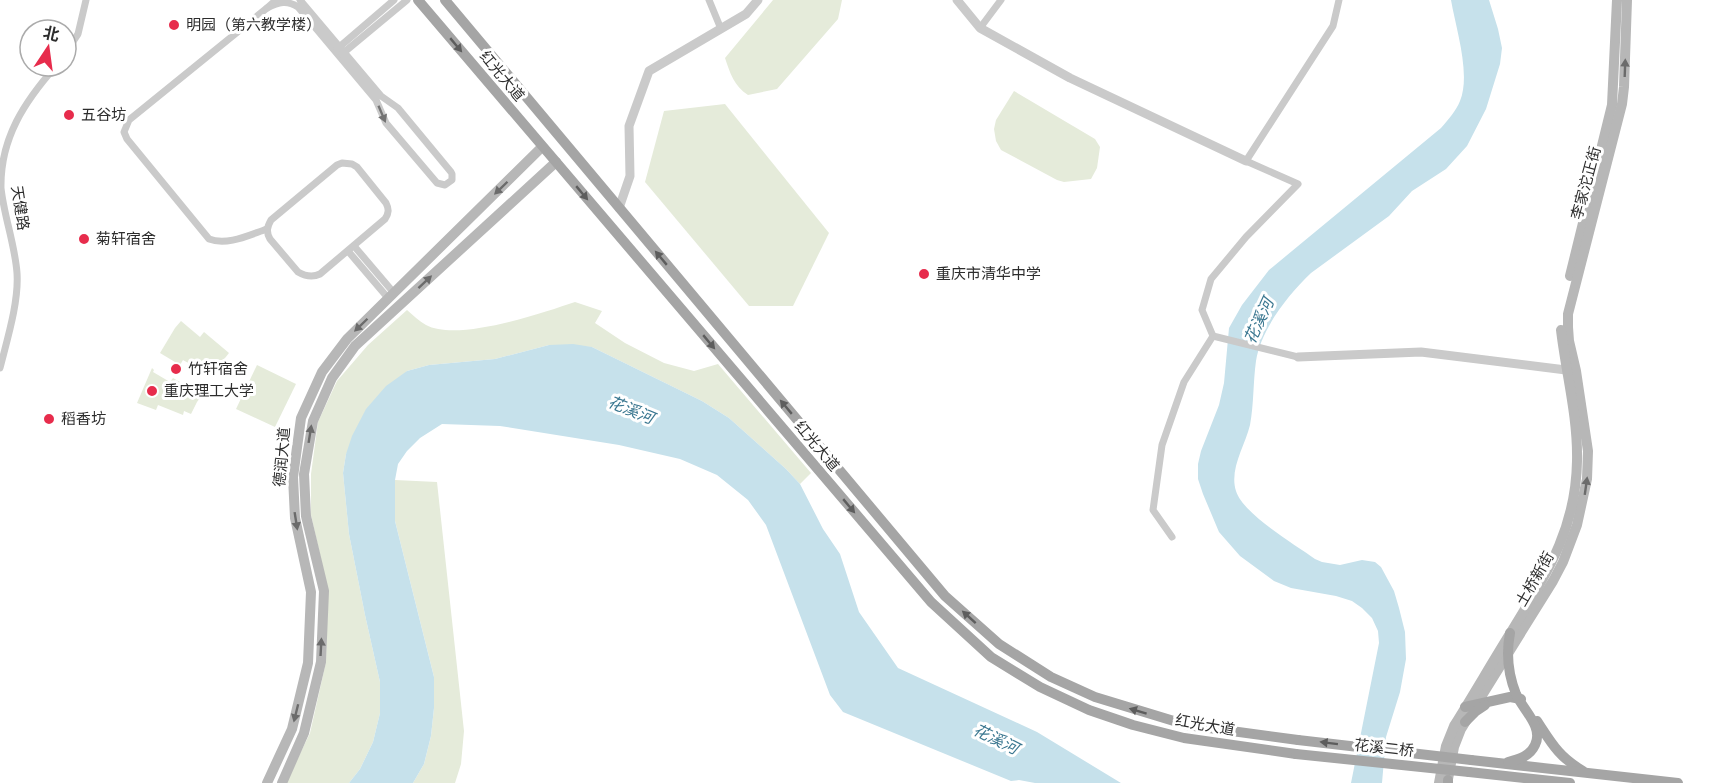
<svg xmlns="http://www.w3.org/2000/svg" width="1729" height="783" viewBox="0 0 1729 783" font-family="'DejaVu Sans','Noto Sans SC',sans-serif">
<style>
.green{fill:#e5ebda}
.water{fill:#c6e1eb}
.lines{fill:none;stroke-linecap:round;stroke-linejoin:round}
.minor{stroke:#cacaca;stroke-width:7}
.tertiary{stroke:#cacaca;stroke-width:9}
.secondary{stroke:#b7b7b7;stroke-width:10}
.primary{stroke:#a5a5a5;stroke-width:10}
.primary-bridge{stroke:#a5a5a5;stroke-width:10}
.oneway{fill:#5d5d5d}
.oneway2{fill:#6b6b6b}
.oneway3{fill:#747474}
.poi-dot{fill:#e72c4c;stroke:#fff;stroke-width:2}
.labels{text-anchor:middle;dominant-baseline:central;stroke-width:6;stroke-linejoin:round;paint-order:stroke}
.poi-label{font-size:15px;fill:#2d2d2d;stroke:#fff;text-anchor:start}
.street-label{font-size:15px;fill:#2d2d2d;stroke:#fff}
.water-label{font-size:16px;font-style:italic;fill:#3a7790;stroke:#fff}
</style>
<rect width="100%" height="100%" fill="#fff"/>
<!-- green -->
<g class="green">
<path d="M773,0H842L838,19L777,89L748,95C734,86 730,73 725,58Z"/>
<path d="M1014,91L1095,139L1100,147L1097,168L1091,179L1064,182L1057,180L1001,150L996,141L994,129L996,120Z"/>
<path d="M725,104L829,233L793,306H749L645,182L664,111Z"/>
<path d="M575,302L602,311L595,323L625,343L664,363L694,371L718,364L811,473L800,484L786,469L729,418L702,401L592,347L549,345L495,359L429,365L407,371L346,454L343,473L349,534L365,615L380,682V713L373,742L360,769L349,783H286L310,733L326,662L328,590L311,515V474L318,422L337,381L368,345L407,310C413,315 419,321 426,325C458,342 542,313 575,302Z"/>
<path d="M181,321L200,337L204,332L229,353L221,363L212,377L183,360L180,365L160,353L175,328Z"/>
<path d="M257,365L296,384L275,427L236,409Z"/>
<path d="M152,368L154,370L153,372L170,382L173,378L202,395L197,402L191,414L184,411L183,415L158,405L156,410L137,403Z"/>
<path d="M395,480L437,482L464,731L461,764L455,783H413L424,764L431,736L434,708V677L395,521Z"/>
</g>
<!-- water -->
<g class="water">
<path d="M1451,0H1489L1498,29L1502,48L1500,64L1486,109L1467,146L1446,169L1412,191L1389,216L1311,273C1288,295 1261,329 1256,361C1253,382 1254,404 1250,425C1245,446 1229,469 1236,491C1243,514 1294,544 1315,559L1322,562L1340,565L1362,560L1375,562L1381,567L1394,591L1399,608L1405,632L1406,659L1400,692L1386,737L1382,783H1351L1379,643L1378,631L1372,618L1362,608L1352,601L1336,596L1291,588L1274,581L1240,556L1219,532L1203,494L1198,479V464L1201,451L1219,405L1224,383L1229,328L1242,305L1269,270L1441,128C1448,120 1456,111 1460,101C1471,74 1456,29 1451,0Z"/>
<path d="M573,344L592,347L702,401L729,418L786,469L800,484L823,529L840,554L859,612L898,668L1037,732L1121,783H1035L1019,780L1011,781L843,712L830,695L766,525L748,500L717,475L680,459L619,445L500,426L442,424L420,438L407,451L398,464L395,480V521L434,677V708L431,736L424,764L413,783H349L360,769L373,742L380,713V682L365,615L349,534L343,473L346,454L352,436L366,409L386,386L407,371L429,365L495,359L549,345Z"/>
</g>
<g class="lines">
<!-- minor -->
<g class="minor">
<path d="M276,0L267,8C279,2 287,0 298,7L376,100L386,123L437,183L445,185L452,180V174L451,172L398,108L381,96L300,0"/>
<path d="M709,0L721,29"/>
<path d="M267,8L129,120L124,132L127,139L209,239C227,246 249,235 267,229"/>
<path d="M980,28L1001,0"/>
<path d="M337,49L394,0"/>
<path d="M66,52L78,34L86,0"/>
<path d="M342,54L407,0"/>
<path d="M342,163L352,164L357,167L386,203C389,209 389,213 385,219L320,274C312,278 305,276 298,272L270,239C266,232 267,227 271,220L337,165Z"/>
<path d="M354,246L394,293"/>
<path d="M348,251L388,298"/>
<path d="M1213,336L1298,357"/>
<path d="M0,368C7,340 19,302 17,273C15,245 4,216 1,188C0,138 25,101 56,66"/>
<path d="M1172,537L1153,510L1162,445L1184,382L1213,336L1202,310L1211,279L1246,237L1298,184L1246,161L1333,26L1339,0"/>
</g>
<!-- tertiary -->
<g class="tertiary">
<path d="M957,0L980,28L1070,78L1246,161"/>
<path d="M619,208L630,176L629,126L649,71L746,14L758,0"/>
<path d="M1298,357L1421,352L1574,371"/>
</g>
<!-- secondary -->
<g class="secondary">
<path d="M1570,276L1612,105L1617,0"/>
<path d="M1448,779L1454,747L1461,729L1553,581L1563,562L1577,525L1587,479L1588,451L1576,371L1569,341L1568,327V314L1622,104L1624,87L1627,0"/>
<path d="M267,783L292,729L308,663L311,592L295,518L293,477L301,418L322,372L347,339L542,147"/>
<path d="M282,783L304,733L321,662L324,591L306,516L304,474L313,421L332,378L355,346L556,162"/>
<path d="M1439,783L1446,746L1454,726C1474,694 1493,661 1513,629C1547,573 1576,529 1577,461C1578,417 1566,373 1561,330"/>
</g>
<!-- primary -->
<g class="primary">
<path d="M418,0L931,602L991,657L1040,687L1089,710L1133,725L1184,738L1296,754"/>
<path d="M445,0L945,596L999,644L1051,677L1095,697L1187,725L1298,740"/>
<path d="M1465,707L1510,697L1521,699"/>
<path d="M1537,721C1552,744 1559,757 1583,771"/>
<path d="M1465,722L1476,711L1485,705"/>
<path d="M1471,760L1678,783"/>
<path d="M1508,762C1520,759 1530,756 1535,745C1544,727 1523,710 1516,694C1508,674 1506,654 1510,633"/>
<path d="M1469,772L1570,783"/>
<path d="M1448,780V783"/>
</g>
<!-- primary-bridge -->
<g class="primary-bridge">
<path d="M1298,740L1471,760"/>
<path d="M1296,754L1469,772"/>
</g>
</g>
<!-- one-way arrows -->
<defs><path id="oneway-solid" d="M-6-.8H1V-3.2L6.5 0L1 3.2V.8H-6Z" transform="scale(1.5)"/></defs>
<g class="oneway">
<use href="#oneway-solid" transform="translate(456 45) rotate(50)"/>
<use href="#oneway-solid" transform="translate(582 193) rotate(50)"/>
<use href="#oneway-solid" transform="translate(661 258) rotate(-130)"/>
<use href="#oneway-solid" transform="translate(709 342) rotate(50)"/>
<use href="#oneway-solid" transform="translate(786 407) rotate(-130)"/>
<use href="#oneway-solid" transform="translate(849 506) rotate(50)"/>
<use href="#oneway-solid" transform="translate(969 617) rotate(-138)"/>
<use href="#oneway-solid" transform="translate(1138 711) rotate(-163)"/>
<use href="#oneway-solid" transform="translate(1329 743) rotate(-173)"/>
</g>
<g class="oneway2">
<use href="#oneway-solid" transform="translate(1625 68) rotate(-88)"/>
<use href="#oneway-solid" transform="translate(501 188) rotate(136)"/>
<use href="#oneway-solid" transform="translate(425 282) rotate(-43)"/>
<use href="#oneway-solid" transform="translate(361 325) rotate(136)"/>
<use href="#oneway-solid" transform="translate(310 434) rotate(-81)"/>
<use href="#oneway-solid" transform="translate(1586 486) rotate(-82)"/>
<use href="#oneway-solid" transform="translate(296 521) rotate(81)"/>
<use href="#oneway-solid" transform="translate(321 647) rotate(-87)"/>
<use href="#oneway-solid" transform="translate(296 713) rotate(104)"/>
</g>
<use class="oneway3" href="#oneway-solid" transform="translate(382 114) rotate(67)"/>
<!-- markers -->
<g class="poi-dot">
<circle cx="174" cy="25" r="6"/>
<circle cx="69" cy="115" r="6"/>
<circle cx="84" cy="239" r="6"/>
<circle cx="924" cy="274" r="6"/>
<circle cx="176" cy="369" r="6"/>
<circle cx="152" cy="391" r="6"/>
<circle cx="49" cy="419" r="6"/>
</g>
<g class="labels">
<!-- poi labels -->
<g class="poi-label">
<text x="186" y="25">明园（第六教学楼）</text>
<text x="81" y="115">五谷坊</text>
<text x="96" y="239">菊轩宿舍</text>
<text x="936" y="274">重庆市清华中学</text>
<text x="188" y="369">竹轩宿舍</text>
<text x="164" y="391">重庆理工大学</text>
<text x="61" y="419">稻香坊</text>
</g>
<!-- street labels -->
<g class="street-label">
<text transform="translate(502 76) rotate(50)">红光大道</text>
<text transform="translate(1586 183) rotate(-75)">李家沱正街</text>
<text transform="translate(20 208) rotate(81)">天健路</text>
<text transform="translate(817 446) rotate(50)">红光大道</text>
<text transform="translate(282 457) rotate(-85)">德润大道</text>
<text transform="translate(1535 579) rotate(-60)">土桥新街</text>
<text transform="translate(1205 725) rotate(10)">红光大道</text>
<text transform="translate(1384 748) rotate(6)">花溪二桥</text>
</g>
<!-- water labels -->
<g class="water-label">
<text transform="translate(1259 321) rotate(-65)">花溪河</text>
<text transform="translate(631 410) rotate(22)">花溪河</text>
<text transform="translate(996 739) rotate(26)">花溪河</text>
</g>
</g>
<!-- north arrow -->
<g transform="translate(48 48) rotate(13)"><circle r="28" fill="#ffffff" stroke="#ababab" stroke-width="1.5"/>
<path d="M0-4.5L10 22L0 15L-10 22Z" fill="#e72c4c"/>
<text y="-9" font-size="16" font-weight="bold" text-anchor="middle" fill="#2d2d2d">北</text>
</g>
</svg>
